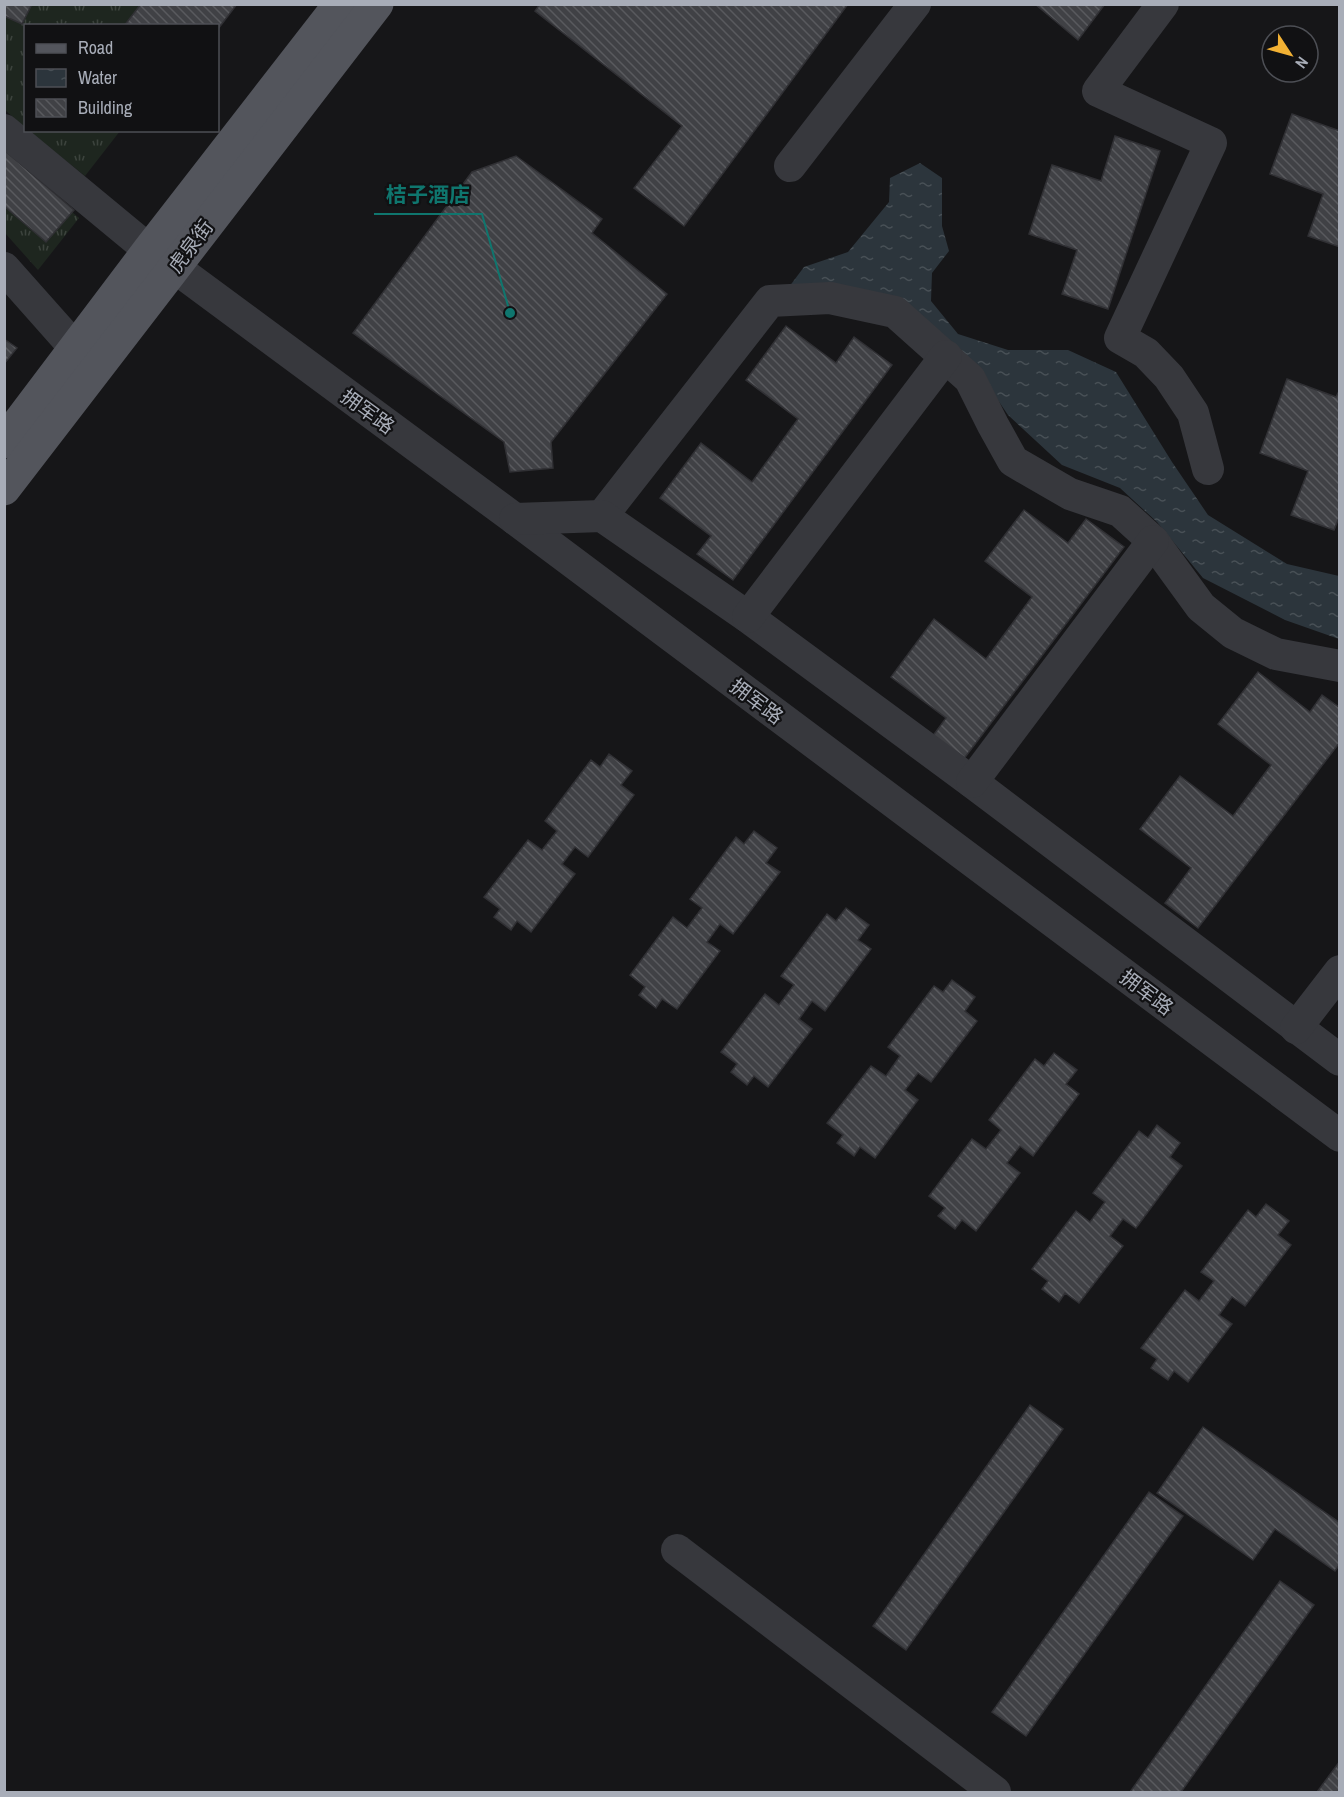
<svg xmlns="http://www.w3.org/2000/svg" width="1344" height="1797" viewBox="0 0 1344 1797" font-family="'Archivo Narrow','Noto Sans SC',sans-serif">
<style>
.grass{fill:url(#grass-tufts)}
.water{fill:url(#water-ripples)}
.building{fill:url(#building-back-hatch);stroke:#303034;stroke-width:1.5}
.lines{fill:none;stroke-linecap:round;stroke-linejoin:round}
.minor{stroke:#37383d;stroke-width:32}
.major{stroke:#53555c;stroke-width:33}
.labels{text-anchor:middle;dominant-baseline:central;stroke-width:4.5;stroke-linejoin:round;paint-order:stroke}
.street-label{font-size:20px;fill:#a8adb8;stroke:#111113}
.leader{fill:none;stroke:#0f766e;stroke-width:2}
.callout-dot{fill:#0f766e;stroke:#111113;stroke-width:2}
.callout-label{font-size:21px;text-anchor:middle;font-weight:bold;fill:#0f766e;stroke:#111113;stroke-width:4.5;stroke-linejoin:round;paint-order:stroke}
</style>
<defs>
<pattern id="grass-tufts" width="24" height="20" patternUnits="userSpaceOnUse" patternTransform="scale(1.5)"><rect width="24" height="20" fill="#1e261f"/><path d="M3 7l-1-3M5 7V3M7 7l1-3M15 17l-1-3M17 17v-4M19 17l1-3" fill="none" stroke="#3c433d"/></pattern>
<pattern id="water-ripples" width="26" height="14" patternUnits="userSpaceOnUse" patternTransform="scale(1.5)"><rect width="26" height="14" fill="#2c353c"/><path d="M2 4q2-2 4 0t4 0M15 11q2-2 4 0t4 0" fill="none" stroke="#485056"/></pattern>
<pattern id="building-back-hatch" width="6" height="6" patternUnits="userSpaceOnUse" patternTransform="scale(1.5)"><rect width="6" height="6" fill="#404145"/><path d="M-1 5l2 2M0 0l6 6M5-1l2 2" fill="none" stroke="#595a5e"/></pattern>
</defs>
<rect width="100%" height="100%" fill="#161618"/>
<!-- grass -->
<g class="grass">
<path d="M4,5H141L124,25L26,26L25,128L5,110Z"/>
<path d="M29,131H120L85,176Z"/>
<path d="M5,154L79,218L38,270L5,233Z"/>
</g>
<!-- water -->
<path class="water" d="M920,163L942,178V226L949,251L932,273L931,301L958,334L1008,350H1068L1116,372L1172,462L1208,515L1287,564L1339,576V639L1285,620L1203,578L1157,522L1120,488L1062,465L1008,415L970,359L789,287L804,267L848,252L889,202L890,178Z"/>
<!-- building -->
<g class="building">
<path d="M4,4H32L22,24L4,16Z"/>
<path d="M141,4H237L218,29V26H124Z"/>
<path d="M540,4H848L684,226L634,188L682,126L535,11Z"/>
<path d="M1035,4H1105L1078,40Z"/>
<path d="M1292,114L1340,131V247L1308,236L1323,194L1270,174Z"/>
<path d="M1115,136L1160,151L1108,309L1062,294L1077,250L1029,234L1052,165L1101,181Z"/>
<path d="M4,150L74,210L46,242L4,206Z"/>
<path d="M516,156L602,219L592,233L667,294L551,442L553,468L510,472L504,442L353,333L472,172Z"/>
<path d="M786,326L836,363L854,337L892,365L733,580L697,554L711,536L660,498L701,443L752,482L798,419L746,380Z"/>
<path d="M4,339L17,348L4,364Z"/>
<path d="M1287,379L1336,397L1340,389V515L1334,530L1291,515L1308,471L1260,453Z"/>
<path d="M1024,510L1068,543L1086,519L1124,547L963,760L932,737L946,718L891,677L934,619L986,659L1032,597L985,561Z"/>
<path d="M1258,672L1310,712L1322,695L1340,708V742L1198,928L1165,903L1191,868L1140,829L1180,776L1233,816L1271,765L1218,724Z"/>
<path d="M609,754L632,771L621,785L634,795L588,857L575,847L562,864L575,874L531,932L517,921L511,930L494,917L500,909L484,897L528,840L542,850L557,831L545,821L591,760L600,767Z"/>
<path d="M754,831L777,848L766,863L780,872L733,934L720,924L707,942L720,951L677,1009L662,999L656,1008L639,995L645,987L630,975L673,917L687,928L702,908L690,899L736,837L744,844Z"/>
<path d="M846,908L869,925L858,940L871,949L825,1011L812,1001L799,1019L812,1029L768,1087L754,1076L747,1085L731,1072L737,1064L721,1052L765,994L779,1005L794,985L781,976L827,914L836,921Z"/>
<path d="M952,980L975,997L965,1011L977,1021L931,1082L918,1073L905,1090L918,1100L875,1158L860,1147L854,1156L837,1143L843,1135L827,1123L871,1066L886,1076L900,1056L888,1047L934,986L943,992Z"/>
<path d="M1054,1053L1077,1070L1066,1084L1079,1094L1033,1156L1020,1146L1007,1163L1020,1173L976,1231L962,1220L955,1229L938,1216L945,1208L929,1196L972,1139L986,1149L1001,1130L989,1120L1035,1059L1044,1066Z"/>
<path d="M1157,1125L1180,1143L1170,1157L1182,1166L1136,1228L1123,1219L1110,1236L1123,1246L1079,1303L1065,1293L1059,1302L1042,1289L1048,1281L1032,1269L1076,1211L1090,1222L1105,1202L1093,1193L1139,1131L1148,1138Z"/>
<path d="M1266,1204L1289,1221L1278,1235L1291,1245L1245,1306L1232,1297L1219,1315L1232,1324L1188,1382L1174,1371L1168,1380L1151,1368L1157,1359L1141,1348L1185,1290L1199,1301L1214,1281L1201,1272L1248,1210L1256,1217Z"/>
<path d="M1030,1405L1063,1429L906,1650L873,1626Z"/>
<path d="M1203,1427L1340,1523V1564L1335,1571L1275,1529L1253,1560L1157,1493Z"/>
<path d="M1149,1492L1183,1516L1026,1736L992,1712Z"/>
<path d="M1280,1581L1314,1605L1181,1792H1130Z"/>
<path d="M1340,1761V1792H1317Z"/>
</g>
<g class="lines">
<!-- minor -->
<g class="minor">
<path d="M1163,4L1098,91L1211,143L1120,338L1146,353L1169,377L1193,413L1208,469"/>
<path d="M4,130L149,250"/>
<path d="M790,166L915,4"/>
<path d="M174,267L515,519L1340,1136"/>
<path d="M4,268L76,349"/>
<path d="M602,516L770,301L830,298L895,312L970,379L993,425L1013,461L1070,494L1120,511L1153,541L1201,607L1233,633L1276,654L1340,666"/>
<path d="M515,519L602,516L748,617L972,782L1340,1060"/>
<path d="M748,617L946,356"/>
<path d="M972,782L1153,541"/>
<path d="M1296,1028L1340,971"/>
<path d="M677,1550L995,1792"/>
</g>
<!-- major -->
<g class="major">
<path d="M4,442L149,250L340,4"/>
<path d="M4,489L377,4"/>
</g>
</g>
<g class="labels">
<!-- street labels -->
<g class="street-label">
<text transform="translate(190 246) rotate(-53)">虎泉街</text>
<text transform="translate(368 411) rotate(36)">拥军路</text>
<text transform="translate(757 701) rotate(37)">拥军路</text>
<text transform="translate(1147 992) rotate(37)">拥军路</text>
</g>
</g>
<!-- callouts -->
<path class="leader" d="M510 313L482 214H374"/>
<circle class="callout-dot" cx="510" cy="313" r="6"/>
<g class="callout-label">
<text x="428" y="202">桔子酒店</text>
</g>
<!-- border -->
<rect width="1344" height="1797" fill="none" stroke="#a8adb8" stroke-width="12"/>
<!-- legend -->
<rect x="24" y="24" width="195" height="108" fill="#111113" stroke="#4d4f55" stroke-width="1.5"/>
<rect x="36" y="44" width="30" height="9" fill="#53555c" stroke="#4d4f55" stroke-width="1.5"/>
<text x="78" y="54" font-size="18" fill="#a8adb8">Road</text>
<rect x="36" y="69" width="30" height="18" fill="url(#water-ripples)" stroke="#4d4f55" stroke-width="1.5"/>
<text x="78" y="84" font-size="18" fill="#a8adb8">Water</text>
<rect x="36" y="99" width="30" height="18" fill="url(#building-back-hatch)" stroke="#4d4f55" stroke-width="1.5"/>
<text x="78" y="114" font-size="18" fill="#a8adb8">Building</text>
<!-- north arrow -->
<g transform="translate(1290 54) rotate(126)"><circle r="28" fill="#111113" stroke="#4d4f55" stroke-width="1.5"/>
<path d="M0-4.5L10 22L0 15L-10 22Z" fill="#f2b134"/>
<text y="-9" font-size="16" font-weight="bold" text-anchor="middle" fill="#a8adb8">N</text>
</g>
</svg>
